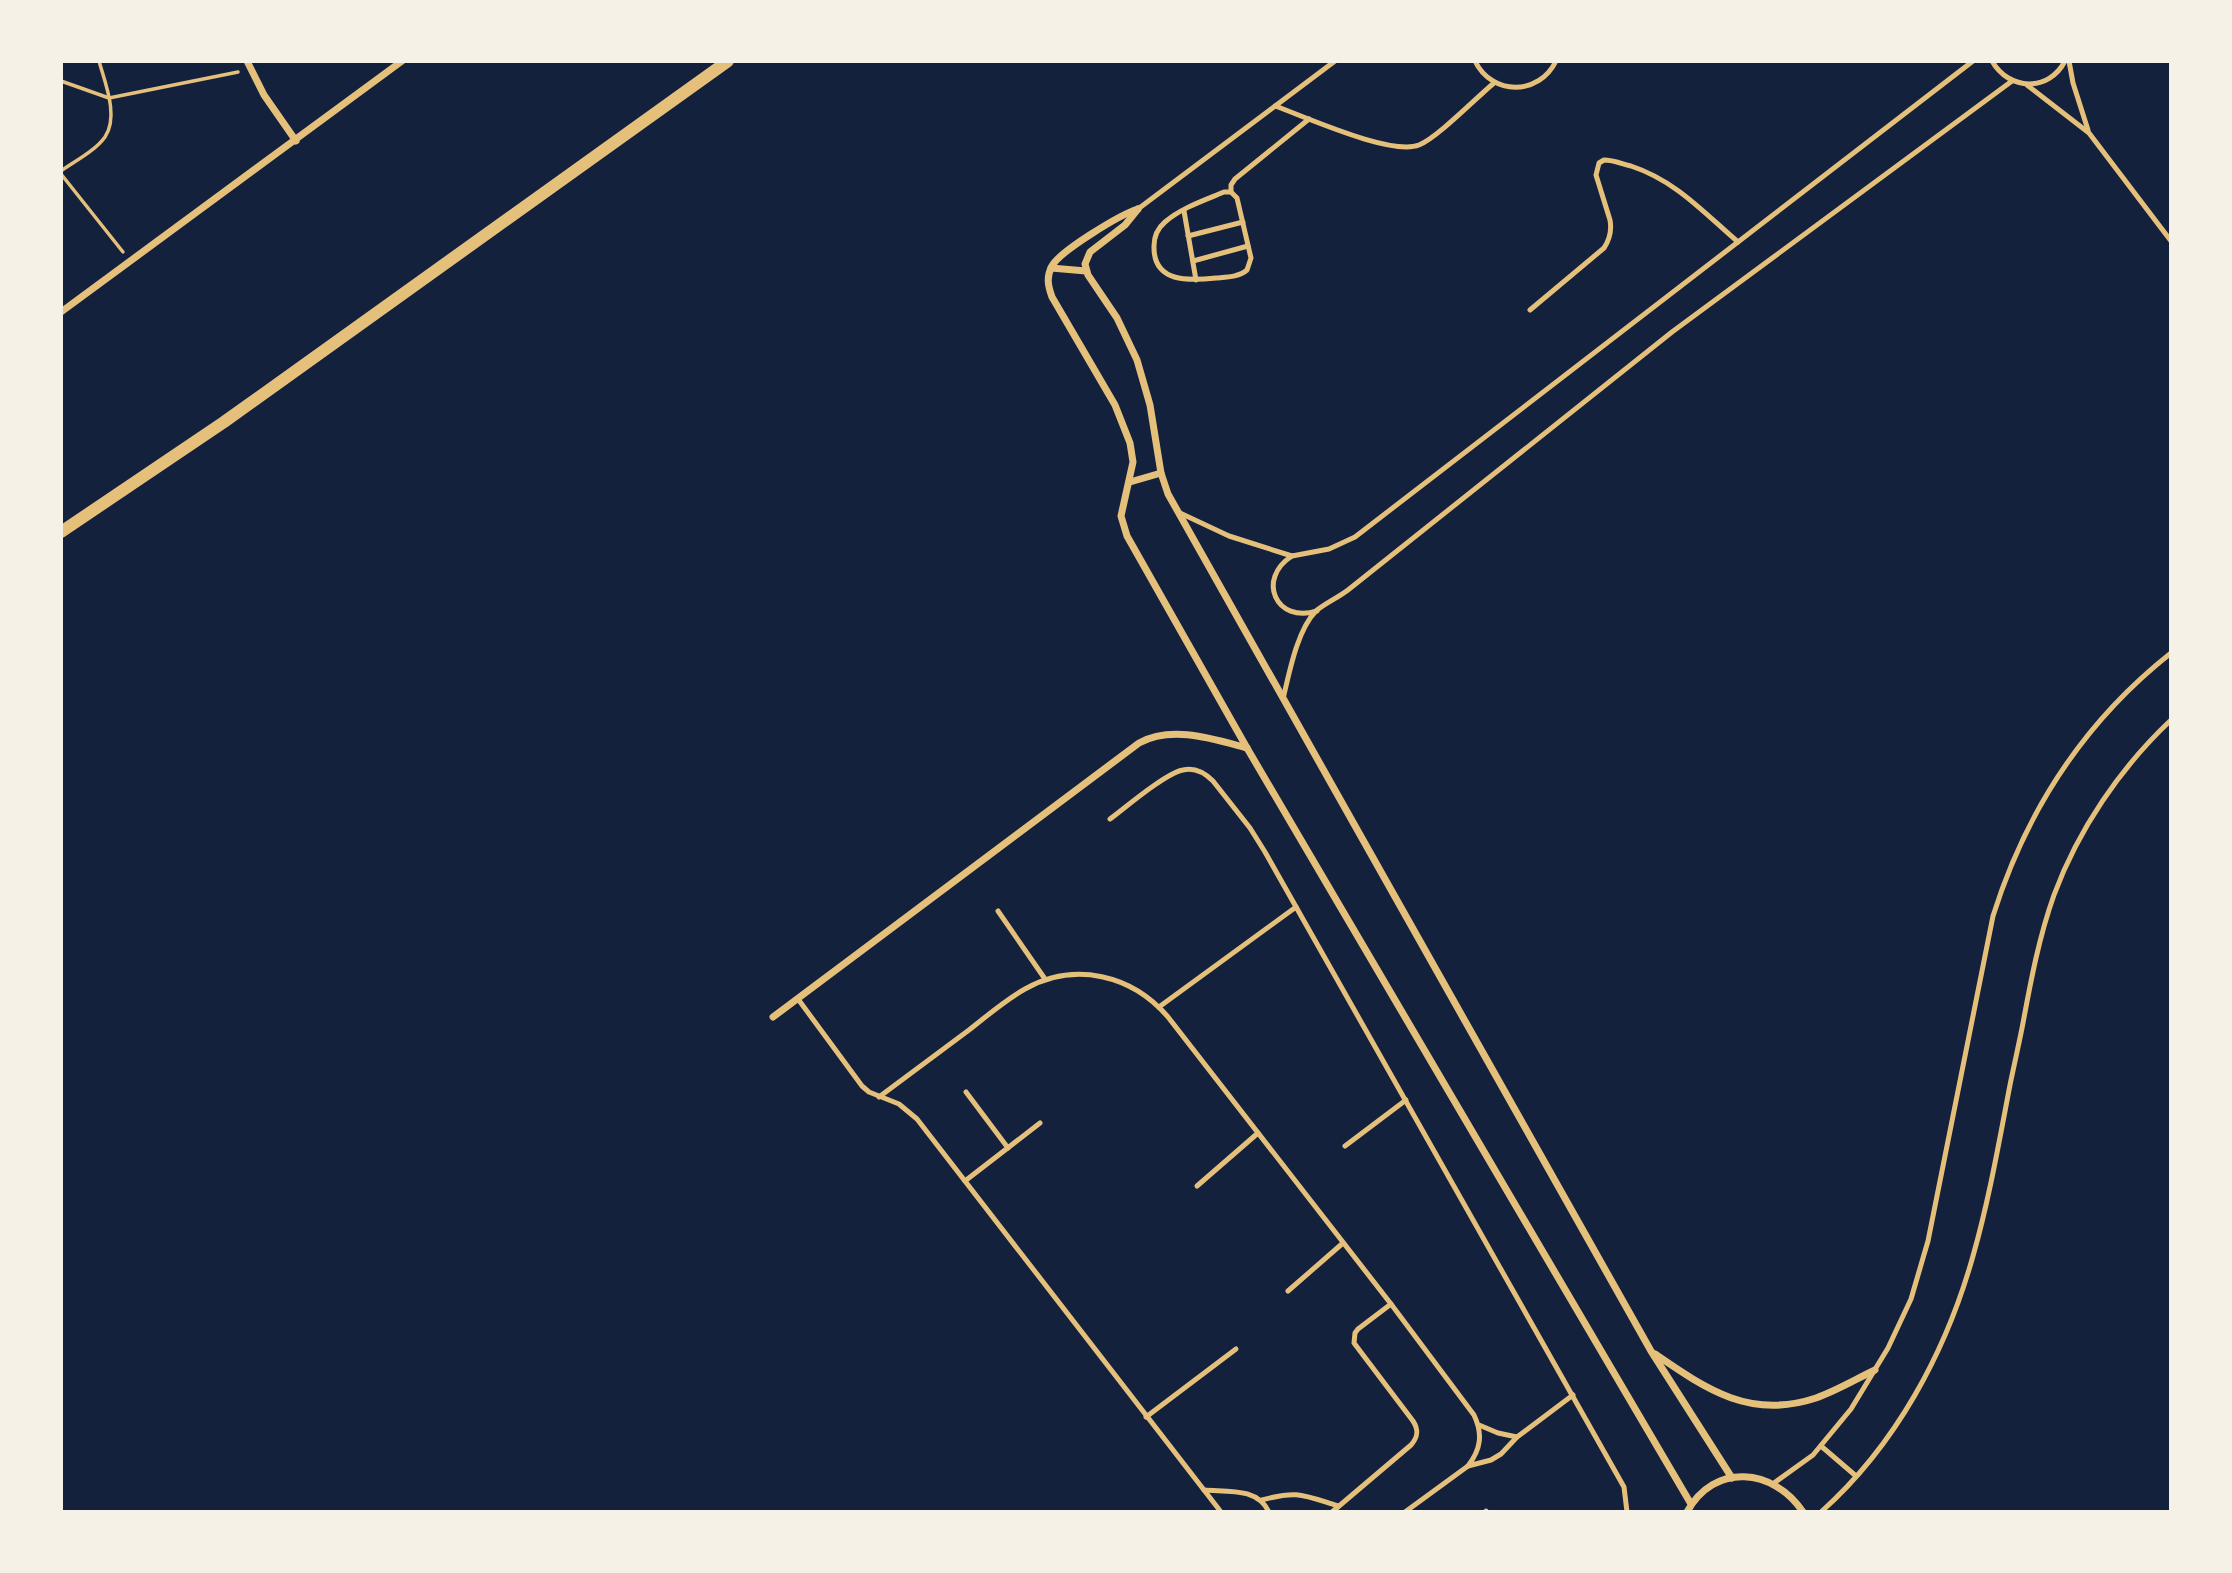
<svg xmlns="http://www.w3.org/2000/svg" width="2232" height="1573" viewBox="0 0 2232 1573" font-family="Roboto,sans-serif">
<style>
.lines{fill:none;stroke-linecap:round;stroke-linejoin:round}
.path{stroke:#e5c07b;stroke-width:3.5}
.service{stroke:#e5c07b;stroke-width:5}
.minor{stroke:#e5c07b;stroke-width:7}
.tertiary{stroke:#e5c07b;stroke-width:12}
</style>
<rect width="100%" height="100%" fill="#14213d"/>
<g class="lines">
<!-- path -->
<g class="path">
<path d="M61,81L109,98L238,72"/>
<path d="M61,171C75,161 95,151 105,137C119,116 105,83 99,61"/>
<path d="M61,174L123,252"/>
</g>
<!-- service -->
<g class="service">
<path d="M1475,61C1492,96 1539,96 1556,61"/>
<path d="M1992,61C2009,91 2049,92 2065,61"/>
<path d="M2069,61L2073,83L2088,130"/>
<path d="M2027,85L2089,133L2171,241"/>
<path d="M1275,106C1306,117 1391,156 1419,145C1437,138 1477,97 1494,83"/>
<path d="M1224,192H1231L1237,198L1251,258L1247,270C1239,277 1227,277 1216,278C1189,281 1153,283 1154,246C1154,236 1158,228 1165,222C1181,208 1205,200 1224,192Z"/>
<path d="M1231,192V185L1235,179L1309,119"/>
<path d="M1138,209L1335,61"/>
<path d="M1184,211L1196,280"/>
<path d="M1188,236L1243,222"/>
<path d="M1193,261L1248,246"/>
<path d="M1530,310L1604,248C1610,239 1612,231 1610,220L1596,175L1599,163L1604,160C1614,160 1622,164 1631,166C1676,181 1703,212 1738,242"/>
<path d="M1180,513L1229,536L1292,556L1329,549L1355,537L1973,61"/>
<path d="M1292,556C1256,579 1276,624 1317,611"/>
<path d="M1283,699C1289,674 1297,630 1316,611C1324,604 1339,597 1348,590L1672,332L2012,81"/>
<path d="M1110,819C1126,807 1166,773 1183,770C1195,767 1205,773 1213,781L1250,828L1265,852L1624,1487L1627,1512"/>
<path d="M998,911L1045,979"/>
<path d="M798,999L862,1086L869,1092L899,1104L917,1119L1221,1512"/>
<path d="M1159,1007L1296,907"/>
<path d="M966,1092L1008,1148"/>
<path d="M879,1097C909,1075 939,1052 969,1030C987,1016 1005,1000 1025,989C1075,961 1132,975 1168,1017L1391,1304L1474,1415C1483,1434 1481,1449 1468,1466L1405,1512"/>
<path d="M1345,1146L1406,1100"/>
<path d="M965,1181L1040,1123"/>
<path d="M1197,1186L1258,1133"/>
<path d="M1288,1291L1343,1243"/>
<path d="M1146,1417L1236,1349"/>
<path d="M1479,1425L1498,1433L1517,1437"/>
<path d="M1821,1446L1856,1476"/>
<path d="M1468,1466L1491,1460L1501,1454L1517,1437L1573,1395"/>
<path d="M1774,1483L1813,1455L1851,1409L1888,1348L1911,1299L1928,1241L1993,916C2026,811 2085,721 2171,653"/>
<path d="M1204,1490C1227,1492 1257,1487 1269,1512"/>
<path d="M1262,1500C1298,1490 1303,1495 1338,1506"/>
<path d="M1486,1511V1512"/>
<path d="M1332,1512L1411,1445C1418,1437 1419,1430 1413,1421L1354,1343L1355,1333L1358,1329L1391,1304"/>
<path d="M1821,1512C1896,1445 1946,1352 1973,1256C1989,1200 1999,1142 2010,1085C2014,1065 2019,1044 2023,1023C2031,980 2039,937 2054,895C2078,830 2120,768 2171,720"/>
</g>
<!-- minor -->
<g class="minor">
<path d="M247,61L264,95L296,141"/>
<path d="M1138,209C1121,214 1060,251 1052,266C1046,277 1048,286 1052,297L1115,405L1130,443L1133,462L1121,516L1127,536L1247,748L1691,1504"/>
<path d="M1138,209L1125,225L1090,252L1085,264L1088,275L1117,318L1137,360L1150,405L1161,473L1168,494L1651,1351L1732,1478"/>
<path d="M1051,268L1086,271"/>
<path d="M61,312L402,61"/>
<path d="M1130,482L1161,473"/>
<path d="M773,1017L1139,743C1172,725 1213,739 1247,748"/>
<path d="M1655,1354C1706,1389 1750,1420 1816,1398C1836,1391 1856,1379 1875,1370"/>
<path d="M1687,1512C1714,1462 1774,1468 1803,1512"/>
</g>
<!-- tertiary -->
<path class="tertiary" d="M61,532L224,422L728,61"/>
</g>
<!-- border -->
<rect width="2232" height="1573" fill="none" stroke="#f6f1e7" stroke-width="126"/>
</svg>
